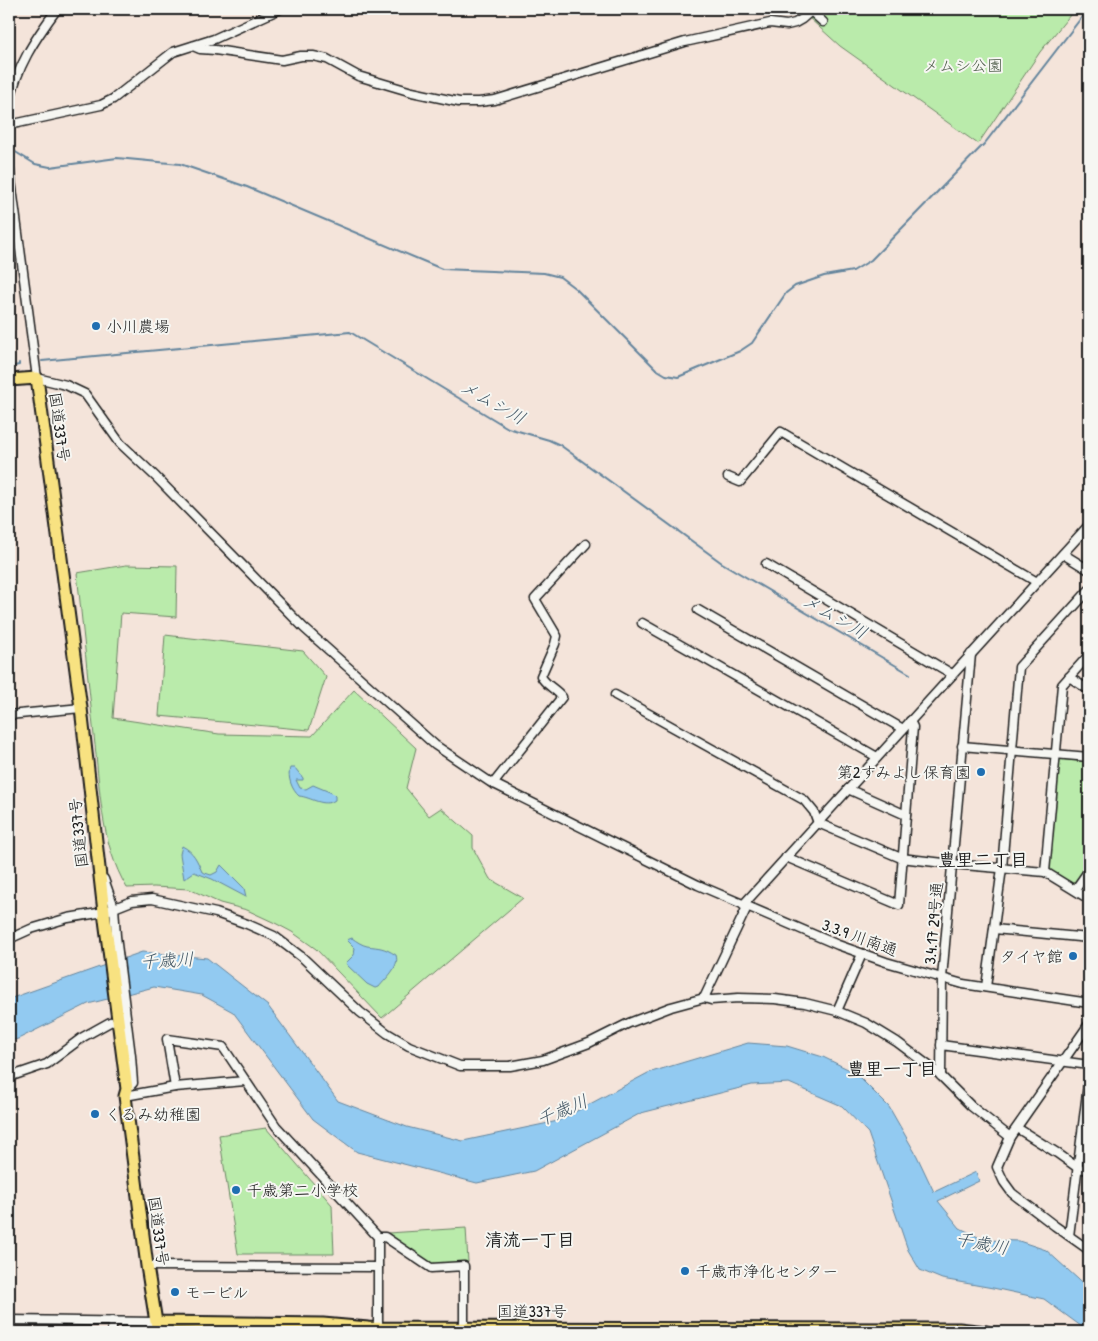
<svg xmlns="http://www.w3.org/2000/svg" width="1098" height="1341" viewBox="0 0 1098 1341" font-family="'Patrick Hand','Klee One',sans-serif">
<style>
.green{fill:#baebab;stroke:#6b8464}
.water{fill:#92caf1;stroke:#63849c}
.lines{fill:none;stroke-linecap:round;stroke-linejoin:round}
.stream{stroke:#63849c;stroke-width:2}
.minor-casing{stroke:#1c1c1c;stroke-width:11}
.highway-casing{stroke:#1c1c1c;stroke-width:15}
.minor{stroke:#f6f6f2;stroke-width:8}
.highway{stroke:#f8e281;stroke-width:11}
.poi-dot{fill:#1f6fb2;stroke:#f6f6f2;stroke-width:2}
.labels{text-anchor:middle;dominant-baseline:central;stroke-width:4;stroke-linejoin:round;paint-order:stroke}
.park-label{font-size:16px;fill:#4b5a47;stroke:#f6f6f2}
.poi-label{font-size:16px;fill:#1c1c1c;stroke:#f6f6f2;text-anchor:start}
.street-label{font-size:16px;fill:#1c1c1c;stroke:#f6f6f2}
.water-label{font-size:18px;font-style:italic;fill:#455967;stroke:#f6f6f2}
.neighbourhood-label{font-size:18px;font-weight:bold;fill:#1c1c1c;stroke:#f6f6f2}
</style>
<rect width="100%" height="100%" fill="#f4e4da"/>
<filter id="ink" filterUnits="userSpaceOnUse"><feTurbulence type="fractalNoise" baseFrequency=".02" numOctaves="2"/><feDisplacementMap in="SourceGraphic" scale="10" xChannelSelector="R" yChannelSelector="G"/><feConvolveMatrix kernelMatrix="1 2 1 2 8 2 1 2 1" color-interpolation-filters="sRGB"/></filter>
<g filter="url(#ink)">
<!-- green -->
<g class="green">
<path d="M817,9H1075L1040,52L978,144L840,46L808,17Z"/>
<path d="M126,565L177,566L176,617L121,613L113,718L219,734L312,736L354,690L416,748L406,788L429,816L441,808L473,836V848L490,879L523,898L382,1018L316,949L292,932L275,923L247,910L220,903L189,889L154,887L127,888C100,843 100,787 94,736C88,682 83,627 77,573Z"/>
<path d="M165,635L303,651L326,677L309,730L159,716Z"/>
<path d="M1058,759L1089,762V862L1074,885L1049,870Z"/>
<path d="M266,1128L332,1205L334,1254H238L219,1135Z"/>
<path d="M466,1228L468,1262L431,1264L388,1233Z"/>
</g>
<!-- water -->
<g class="water">
<path d="M290,768H295L303,778V780H296L300,788L306,789L313,785L332,793L335,796V800C324,808 311,797 299,796C292,790 287,777 290,768Z"/>
<path d="M182,846C194,852 197,860 202,872L211,875L217,872L221,865L244,888L246,897L212,879L194,872L184,879L180,854Z"/>
<path d="M352,938C356,941 362,945 367,946C381,948 383,947 396,955C400,967 386,978 379,987L375,988L367,984L348,966L346,963L354,955L355,948L347,940Z"/>
<path d="M142,952L207,958L268,1006L338,1101L407,1127L463,1141L558,1121L648,1073L748,1043L787,1046L823,1057L854,1072L889,1107L917,1156L934,1192L976,1172L979,1181L938,1201L960,1228L984,1240L1019,1241L1046,1250L1089,1289V1332L1044,1299L993,1288L942,1279L920,1270L908,1250L868,1133L842,1106L789,1083L752,1085L641,1113L534,1171L477,1183L357,1152L313,1119L233,1012L202,995L154,987L88,1004L18,1039L9,1041V999Z"/>
</g>
<g class="lines">
<!-- stream -->
<g class="stream">
<path d="M9,148L35,164L50,167L117,158L180,164L247,187L442,269L544,273L560,277L576,289L656,369L666,375L678,377L740,351L752,343L786,293L795,286L824,276L853,271L871,260L985,143L1088,9"/>
<path d="M42,361L350,332L508,428L549,440L560,445L722,563L910,674"/>
<path d="M9,367L19,365V363"/>
</g>
<defs>
<g id="minor">
<path d="M809,9L823,22"/>
<path d="M193,46L200,49L215,50L282,60L301,56H313L327,59L358,76L412,92L459,102H479L495,100L685,42L770,23L787,25L795,23L802,19L811,11"/>
<path d="M9,105C16,67 35,39 57,9"/>
<path d="M9,125L101,105L113,99L173,52L214,39L280,9"/>
<path d="M9,165L37,378L66,385L85,394L120,443L156,477L304,628L435,745L490,782L698,885L838,945L886,962L963,984L1089,1003"/>
<path d="M728,477L740,482L781,432L1037,582"/>
<path d="M1063,554L1089,570"/>
<path d="M766,564L952,674"/>
<path d="M698,610L903,729"/>
<path d="M642,623L877,757"/>
<path d="M1069,677L1089,690"/>
<path d="M615,695L804,800L814,812L818,823L901,858L952,864L1045,872L1089,899"/>
<path d="M9,715L81,708"/>
<path d="M962,746L1089,757"/>
<path d="M493,784L562,697C556,689 545,685 541,676L555,644L557,636L535,599L586,544"/>
<path d="M848,789L906,815"/>
<path d="M786,857L899,905L913,727L910,721"/>
<path d="M1045,872L1062,685L1089,655"/>
<path d="M104,879L114,907L116,936L131,1056L133,1083L127,1089"/>
<path d="M1075,890L1089,870"/>
<path d="M743,905L1089,525"/>
<path d="M994,929L1089,938"/>
<path d="M9,939L31,929L68,918L104,912L132,901L152,899L216,913L247,924L274,936L303,958L360,1012L387,1033L409,1046L460,1066H510L543,1060L589,1043L629,1023L671,1007L704,998L711,1000L738,998L775,999L805,1003L837,1011L866,1023L897,1042L937,1072L971,1106L1010,1137"/>
<path d="M986,987L1002,868L1019,667L1089,590"/>
<path d="M704,998L747,907"/>
<path d="M837,1011L862,954"/>
<path d="M1089,1024L1010,1137L997,1167L1004,1182L1012,1193L1055,1226L1089,1250"/>
<path d="M941,1045L1089,1065"/>
<path d="M941,1076L942,978L971,654"/>
<path d="M9,1077L47,1064L83,1037L110,1022"/>
<path d="M175,1087L167,1039L223,1047L276,1126L378,1237V1332"/>
<path d="M125,1096L175,1087L245,1081"/>
<path d="M1017,1128L1057,1153L1078,1168L1089,1170"/>
<path d="M1069,1236L1089,1077"/>
<path d="M378,1237H385L431,1268L464,1266V1327"/>
<path d="M147,1266L378,1267"/>
<path d="M9,1320L156,1322"/>
<path d="M112,1332V1321"/>
</g>
<path id="highway" d="M9,380L37,378L81,708L104,912L127,1089L125,1096L147,1266L156,1322L323,1324L368,1328L959,1329L986,1332"/>
</defs>
<!-- minor casing -->
<use href="#minor" class="minor-casing"/>
<!-- highway casing -->
<use href="#highway" class="highway-casing"/>
<!-- minor -->
<use href="#minor" class="minor"/>
<!-- highway -->
<use href="#highway" class="highway"/>
</g>
</g>
<!-- markers -->
<g class="poi-dot">
<circle cx="96" cy="326" r="5"/>
<circle cx="981" cy="772" r="5"/>
<circle cx="1073" cy="956" r="5"/>
<circle cx="95" cy="1114" r="5"/>
<circle cx="236" cy="1190" r="5"/>
<circle cx="685" cy="1271" r="5"/>
<circle cx="175" cy="1292" r="5"/>
</g>
<g class="labels">
<!-- park labels -->
<g class="park-label">
<text x="963" y="65">メムシ公園</text>
</g>
<!-- poi labels -->
<g class="poi-label">
<text x="106" y="326">小川農場</text>
<text x="971" y="772" text-anchor="end">第2すみよし保育園</text>
<text x="1063" y="956" text-anchor="end">タイヤ館</text>
<text x="105" y="1114">くるみ幼稚園</text>
<text x="246" y="1190">千歳第二小学校</text>
<text x="695" y="1271">千歳市浄化センター</text>
<text x="185" y="1292">モービル</text>
</g>
<!-- street labels -->
<g class="street-label">
<text transform="translate(60 427) rotate(82)">国道337号</text>
<text transform="translate(78 833) rotate(-96)">国道337号</text>
<text transform="translate(933 923) rotate(-85)">3.4.17 29号通</text>
<text transform="translate(860 937) rotate(20)">3.3.9 川南通</text>
<text transform="translate(159 1231) rotate(82)">国道337号</text>
<text x="532" y="1311">国道337号</text>
</g>
<!-- water labels -->
<g class="water-label">
<text transform="translate(493 402) rotate(29)">メムシ川</text>
<text transform="translate(835 616) rotate(30)">メムシ川</text>
<text transform="translate(167 960) rotate(-3)">千歳川</text>
<text transform="translate(562 1110) rotate(-23)">千歳川</text>
<text transform="translate(982 1243) rotate(11)">千歳川</text>
</g>
<!-- neighbourhood labels -->
<g class="neighbourhood-label">
<text x="983" y="859">豊里二丁目</text>
<text x="892" y="1068">豊里一丁目</text>
<text x="530" y="1239">清流一丁目</text>
</g>
</g>
<!-- margin -->
<rect width="1098" height="1341" fill="none" stroke="#f6f6f2" stroke-width="30"/>
<rect x="15" y="15" width="1068" height="1311" fill="none" stroke="#1c1c1c" stroke-width="2" filter="url(#ink)"/>
</svg>
